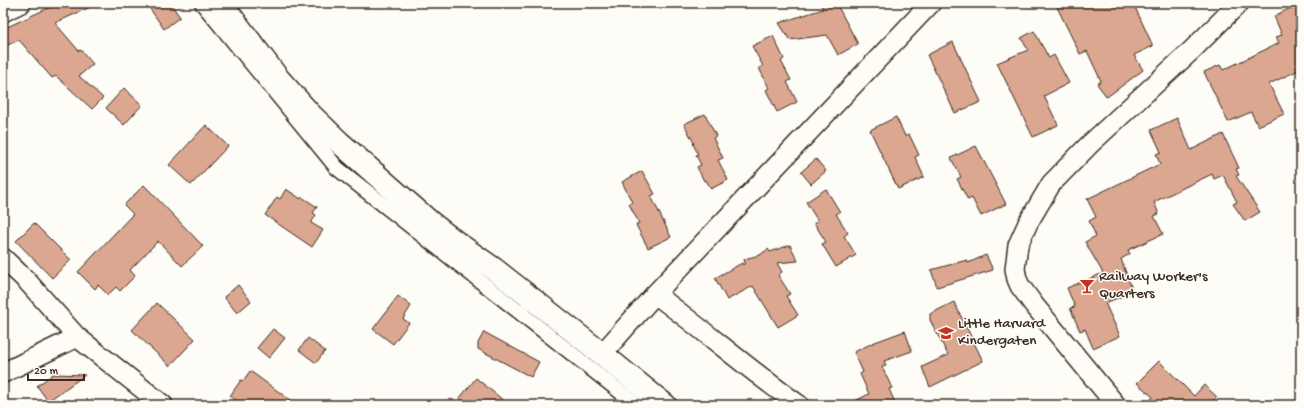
<svg xmlns="http://www.w3.org/2000/svg" width="1304" height="408" viewBox="0 0 1304 408" font-family="'Gochi Hand',sans-serif">
<style>
.building{fill:#dba790;stroke:#3b2a1e}
.lines{fill:none;stroke-linecap:round;stroke-linejoin:round}
.pedestrian-casing{stroke:#3b2a1e;stroke-width:17}
.minor-casing{stroke:#3b2a1e;stroke-width:22}
.tertiary-casing{stroke:#3b2a1e;stroke-width:25}
.pedestrian{stroke:#fdfcf7;stroke-width:14}
.minor{stroke:#fdfcf7;stroke-width:19}
.tertiary{stroke:#fdfcf7;stroke-width:22}
.labels{text-anchor:middle;dominant-baseline:central;stroke-width:3;stroke-linejoin:round;paint-order:stroke}
.poi-label{font-size:15px;fill:#3b2a1e;stroke:#fdfcf7;text-anchor:start}
</style>
<rect width="100%" height="100%" fill="#fdfcf7"/>
<filter id="ink" filterUnits="userSpaceOnUse"><feTurbulence type="fractalNoise" baseFrequency=".025" numOctaves="2"/><feDisplacementMap in="SourceGraphic" scale="8" xChannelSelector="R" yChannelSelector="G"/><feConvolveMatrix kernelMatrix="1 2 1 2 8 2 1 2 1" color-interpolation-filters="sRGB"/></filter>
<g filter="url(#ink)">
<!-- building -->
<g class="building">
<path d="M59,3H99L55,23L79,51L81,50L93,64L79,76L103,98L92,109L56,76L52,78L19,40L3,47V29Z"/>
<path d="M146,3H170L180,17L164,29Z"/>
<path d="M820,3H836L858,44L838,55L827,35L790,40L779,23L823,9Z"/>
<path d="M1055,3H1133L1153,46L1134,55L1143,70L1107,97L1097,84L1101,81L1087,51L1080,54Z"/>
<path d="M1301,3V69L1269,84L1284,114L1258,126L1251,112L1228,122L1204,72L1220,65L1223,70L1279,43L1276,37L1282,35L1274,16Z"/>
<path d="M1034,31L1049,58L1054,55L1069,83L1044,96L1058,125L1033,137L997,63L1028,50L1021,38Z"/>
<path d="M773,36L784,59L781,61L791,80L787,82L797,102L777,112L766,90L769,88L759,68L763,66L752,46Z"/>
<path d="M953,42L981,102L955,113L927,55Z"/>
<path d="M124,88L142,105L124,125L106,108Z"/>
<path d="M705,114L716,136L713,138L723,158L718,160L728,180L711,189L706,180L704,181L697,167L701,165L696,155L698,154L693,144L694,143L684,124Z"/>
<path d="M896,117L905,136L909,134L919,155L915,157L924,177L898,189L870,130Z"/>
<path d="M1177,118L1191,150L1223,134L1239,168L1236,169L1239,175L1236,176L1260,212L1245,221L1233,204L1237,202L1223,175L1214,179L1212,174L1154,202L1159,214L1154,216L1163,234L1128,250L1130,254L1121,259L1133,292L1105,303L1120,336L1093,348L1085,329L1080,331L1070,308L1075,307L1067,288L1103,273L1085,242L1096,236L1089,221L1096,217L1087,199L1160,164L1156,154L1161,152L1151,130Z"/>
<path d="M206,125L228,146L191,185L169,165Z"/>
<path d="M976,146L1006,204L981,216L972,198L968,200L957,179L961,177L951,158Z"/>
<path d="M816,159L826,171L811,184L801,172Z"/>
<path d="M642,171L655,194L651,196L671,237L648,248L636,225L639,223L629,204L632,202L622,182Z"/>
<path d="M144,185L203,246L182,266L158,241L130,270L135,276L120,291L116,287L108,295L98,285L95,289L78,272L133,214L124,205Z"/>
<path d="M286,189L301,199L302,197L317,207L313,213L316,215L311,223L323,230L312,247L265,215L277,197L280,199Z"/>
<path d="M826,189L840,212L836,214L848,233L844,236L856,255L836,267L822,244L826,242L814,223L818,221L806,202Z"/>
<path d="M34,223L71,260L52,278L16,241Z"/>
<path d="M790,245L798,261L777,263L782,272L778,275L790,294L786,296L798,315L778,327L753,286L727,300L715,278L742,263L743,265L745,263L744,259L760,255L768,249L770,252Z"/>
<path d="M986,255L993,270L937,287L931,270L967,260L968,263Z"/>
<path d="M238,285L251,301L237,313L224,297Z"/>
<path d="M398,296L411,306L403,319L409,323L393,344L373,329Z"/>
<path d="M954,302L983,361L930,387L922,367L948,355L930,320V314Z"/>
<path d="M157,303L195,339L170,366L132,330Z"/>
<path d="M273,329L285,338L269,358L257,348Z"/>
<path d="M905,331L912,351L884,361L886,365L882,367L892,388L889,389L896,405H847L869,394L860,374L863,372L854,352L875,342Z"/>
<path d="M484,332L539,362L531,377L478,349V343Z"/>
<path d="M308,338L325,351L316,363L299,350Z"/>
<path d="M1159,361L1194,396L1204,385L1217,397L1209,405H1146L1153,397L1137,383Z"/>
<path d="M250,371L297,405H242L230,396L241,380L243,381Z"/>
<path d="M53,374L85,375L48,401L37,386Z"/>
<path d="M476,378L509,405H467L459,399Z"/>
</g>
<g class="lines">
<defs>
<path id="pedestrian" d="M202,3L337,168L637,405"/>
<g id="minor">
<path d="M3,12L21,3"/>
<path d="M3,258L27,281L77,337L163,405"/>
<path d="M655,294C704,330 749,370 799,405"/>
<path d="M602,354L655,294L931,3"/>
<path d="M3,373L77,337"/>
<path d="M1116,405L1034,305L1020,286L1017,279L1015,269L1018,245L1028,223L1051,184L1089,145L1192,50L1239,3"/>
</g>
<path id="tertiary" d="M221,3L277,77L311,115L339,142L431,223L457,243L494,269L602,354L665,405"/>
</defs>
<!-- pedestrian casing -->
<use href="#pedestrian" class="pedestrian-casing"/>
<!-- minor casing -->
<use href="#minor" class="minor-casing"/>
<!-- tertiary casing -->
<use href="#tertiary" class="tertiary-casing"/>
<!-- pedestrian -->
<use href="#pedestrian" class="pedestrian"/>
<!-- minor -->
<use href="#minor" class="minor"/>
<!-- tertiary -->
<use href="#tertiary" class="tertiary"/>
</g>
</g>
<!-- icons -->
<defs>
<symbol id="bar-bare" viewBox="-9 -9 18 18"><path d="M-6-5H6L.8 .8V4.5H3.5V6h-7V4.5H-.8V.8Z" fill="#c8321e" stroke="#fdfcf7" stroke-width="2.5" paint-order="stroke"/></symbol>
<symbol id="school-bare" viewBox="-9 -9 18 18"><path d="M0-5L7-2L0 1L-7-2ZM-4 1L0 2.5L4 1V4Q0 6-4 4Z" fill="#c8321e" stroke="#fdfcf7" stroke-width="2.5" paint-order="stroke"/></symbol>
</defs>
<g fill-rule="evenodd">
<use href="#bar-bare" x="1076" y="275" width="22" height="22"/>
<use href="#school-bare" x="935" y="322" width="22" height="22"/>
</g>
<g class="labels">
<!-- poi labels -->
<g class="poi-label">
<text x="1099" y="277">Railway Worker's<tspan x="1099" dy="17">Quarters</tspan></text>
<text x="958" y="324">Little Harvard<tspan x="958" dy="17">Kindergaten</tspan></text>
</g>
</g>
<!-- margin -->
<rect width="1304" height="408" fill="none" stroke="#fdfcf7" stroke-width="16"/>
<rect x="8" y="8" width="1288" height="392" fill="none" stroke="#3b2a1e" stroke-width="1.5" filter="url(#ink)"/>
<!-- scale -->
<path d="M28 374v6h56v-6" fill="none" stroke="#3b2a1e" stroke-width="2"/>
<text x="34" y="374" font-size="12" fill="#3b2a1e" stroke="#fdfcf7" stroke-width="3" paint-order="stroke">20 m</text>
</svg>
